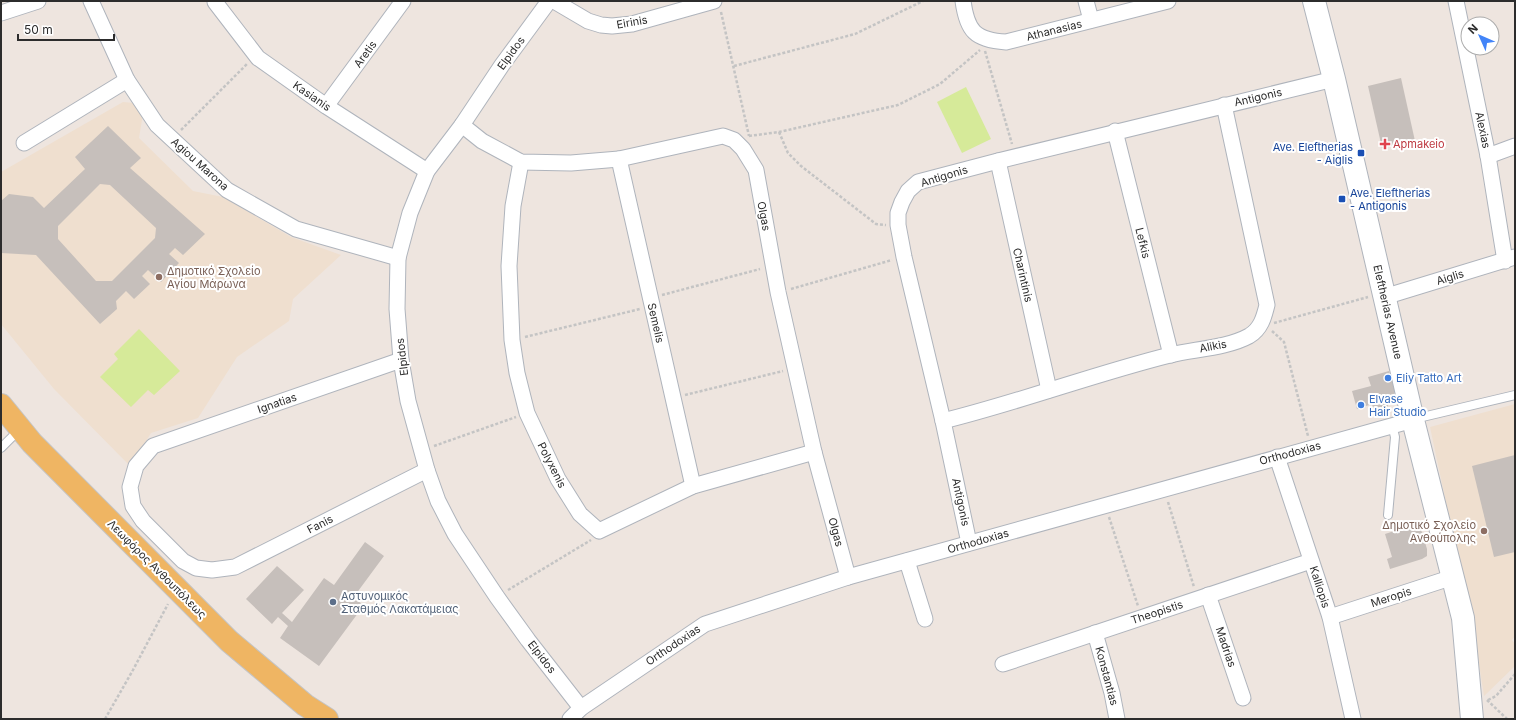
<svg xmlns="http://www.w3.org/2000/svg" width="1516" height="720" viewBox="0 0 1516 720" font-family="Inter,sans-serif">
<style>
.education{fill:#efdfcf}
.pitch{fill:#d6ea99}
.building{fill:#c6bfbb;fill-rule:evenodd}
.lines{fill:none;stroke-linecap:round;stroke-linejoin:round}
.service-casing{stroke:#afb4bc;stroke-width:10}
.minor-casing{stroke:#afb4bc;stroke-width:17}
.secondary-casing{stroke:#afb4bc;stroke-width:24}
.primary-casing{stroke:#c4c4c4;stroke-width:24}
.path{stroke:#c4c4c4;stroke-width:2.5;stroke-dasharray:3 2;stroke-linecap:butt}
.service{stroke:#fff;stroke-width:8}
.minor{stroke:#fff;stroke-width:15}
.secondary{stroke:#fff;stroke-width:22}
.primary{stroke:#efb563;stroke-width:22}
.health-dot{fill:#e0444e;stroke:#fff;stroke-width:1.5}
.transit-dot{fill:#1a4fb4;stroke:#fff;stroke-width:1.5}
.education-dot{fill:#8d6e63;stroke:#fff;stroke-width:1.5}
.shop-dot{fill:#3f7fe0;stroke:#fff;stroke-width:1.5}
.service-dot{fill:#5c6f8a;stroke:#fff;stroke-width:1.5}
.labels{text-anchor:middle;dominant-baseline:central;stroke-width:4;stroke-linejoin:round;paint-order:stroke}
.street-label{font-size:11px;fill:#2c2c2c;stroke:#fff}
.health-label{font-size:11px;fill:#be3a42;stroke:#fff;text-anchor:start}
.transit-label{font-size:11px;fill:#164399;stroke:#fff;text-anchor:end}
.education-label{font-size:11px;fill:#785e54;stroke:#fff;text-anchor:start}
.shop-label{font-size:11px;fill:#366cbe;stroke:#fff;text-anchor:start}
.service-label{font-size:11px;fill:#4e5e75;stroke:#fff;text-anchor:start}
</style>
<rect width="100%" height="100%" fill="#eee5df"/>
<!-- education -->
<g class="education">
<path d="M123,102L134,103L143,114L139,138L193,191L223,197L291,237L341,255L293,299L289,321L237,357L198,418L151,433L130,466L54,389L1,324V172Z"/>
<path d="M1515,404V636L1512,640L1515,644V666L1484,696L1475,639L1430,427Z"/>
</g>
<!-- pitch -->
<g class="pitch">
<path d="M966,87L991,139L962,153L937,102Z"/>
<path d="M139,329L180,371L154,395L148,390L131,407L100,377L118,359L114,354Z"/>
</g>
<!-- building -->
<g class="building">
<path d="M1401,78L1415,141L1382,148L1368,86Z"/>
<path d="M108,126L141,158L130,168L205,234L183,255L175,248L169,254L179,263L161,282L148,270L142,276L150,284L134,299L126,291L116,301L117,309L100,324L36,255L1,253V201L9,194L33,197L44,208L85,169L75,157ZM100,184L110,185L156,228L155,238L112,281H96L58,239V226Z"/>
<path d="M1389,371L1395,391L1393,398L1387,407L1374,411L1372,404L1357,409L1352,391L1371,386L1368,377Z"/>
<path d="M1515,455V552L1494,557L1472,466Z"/>
<path d="M1419,523L1427,549V556L1422,559L1390,569L1387,559L1392,557L1385,534Z"/>
<path d="M365,542L384,556L353,598L364,605L319,666L280,638L288,626L278,617L272,624L246,599L277,566L304,590L282,613L292,622L324,578L334,585Z"/>
</g>
<g class="lines">
<defs>
<g id="service">
<path d="M1414,419L1515,395"/>
<path d="M1,448L20,429"/>
<path d="M1388,515L1395,437L1392,425"/>
</g>
<g id="minor">
<path d="M91,1L127,80L157,125L227,190L296,229L398,258"/>
<path d="M549,1L502,65L462,125L427,171L410,213L398,258L397,309L401,360L408,401L427,470L438,501L455,534L497,597L528,640L581,708"/>
<path d="M554,1L588,21L601,25L612,26L632,24L714,1"/>
<path d="M963,1C967,31 975,40 1006,42L1168,1"/>
<path d="M1086,1L1091,20"/>
<path d="M1456,1L1488,156L1505,261"/>
<path d="M215,2L258,58L326,106L427,171"/>
<path d="M1,13L38,1"/>
<path d="M326,106L403,1"/>
<path d="M462,125L482,141L521,162L571,163L619,159L723,136L734,140L743,149L756,170L778,292L814,452L848,577"/>
<path d="M1115,131L1171,355"/>
<path d="M24,143L127,80"/>
<path d="M1488,156L1515,146"/>
<path d="M619,159L693,486"/>
<path d="M998,161L1049,390"/>
<path d="M521,162L513,206L509,266L512,340L517,373L527,413L558,479L580,514L599,531L693,486L814,452"/>
<path d="M1384,297L1515,257"/>
<path d="M401,360L153,446L136,466L130,487L133,506L143,521L183,561L196,568L212,570L235,567L427,470"/>
<path d="M943,421C1020,402 1094,374 1170,355C1195,349 1227,348 1249,336C1261,329 1264,317 1267,305L1224,105"/>
<path d="M1277,457L1330,617L1353,719"/>
<path d="M969,543L943,421L904,257L898,225V213L902,202L908,191L918,182L998,161L1334,79"/>
<path d="M907,561L925,619"/>
<path d="M1208,595L1243,698"/>
<path d="M1330,617L1453,577"/>
<path d="M1095,633L1112,693L1117,719"/>
<path d="M1003,664L1311,561"/>
<path d="M570,719L581,708L705,624L848,577L1413,420"/>
</g>
<path id="secondary" d="M1314,1L1334,79L1413,420L1463,618L1472,719"/>
<path id="primary" d="M1,405L32,443L229,641L305,705L327,719"/>
</defs>
<!-- service casing -->
<use href="#service" class="service-casing"/>
<!-- minor casing -->
<use href="#minor" class="minor-casing"/>
<!-- secondary casing -->
<use href="#secondary" class="secondary-casing"/>
<!-- primary casing -->
<use href="#primary" class="primary-casing"/>
<!-- path -->
<g class="path">
<path d="M721,12L749,136"/>
<path d="M985,51L1012,144"/>
<path d="M734,66L855,34L923,1"/>
<path d="M181,130L247,64"/>
<path d="M779,132L788,153L801,166L876,224L886,225"/>
<path d="M749,136L779,132L898,105L940,84L980,50"/>
<path d="M791,289L892,260"/>
<path d="M662,295L760,269"/>
<path d="M1274,323L1368,297"/>
<path d="M1272,331L1284,342L1308,436"/>
<path d="M525,337L640,309"/>
<path d="M685,395L783,371"/>
<path d="M434,446L516,417"/>
<path d="M1168,502L1194,587"/>
<path d="M1109,517L1138,606"/>
<path d="M508,590L591,540"/>
<path d="M1487,700L1507,719"/>
<path d="M1488,700L1496,696L1515,674"/>
<path d="M105,719L133,670L168,604"/>
</g>
<!-- service -->
<use href="#service" class="service"/>
<!-- minor -->
<use href="#minor" class="minor"/>
<!-- secondary -->
<use href="#secondary" class="secondary"/>
<!-- primary -->
<use href="#primary" class="primary"/>
</g>
<!-- markers -->
<path class="health-dot" d="M1383 138h4v4h4v4h-4v4h-4v-4h-4v-4h4z"/>
<g class="transit-dot">
<rect x="1357" y="149" width="8" height="8" rx="2"/>
<rect x="1338" y="195" width="8" height="8" rx="2"/>
</g>
<g class="education-dot">
<circle cx="159" cy="277" r="4"/>
<circle cx="1484" cy="531" r="4"/>
</g>
<g class="shop-dot">
<circle cx="1388" cy="378" r="4"/>
<circle cx="1361" cy="405" r="4"/>
</g>
<circle class="service-dot" cx="333" cy="602" r="4"/>
<g class="labels">
<!-- street labels -->
<g class="street-label">
<text transform="translate(632 22) rotate(-10)">Eirinis</text>
<text transform="translate(1054 30) rotate(-14)">Athanasias</text>
<text transform="translate(511 53) rotate(-54)">Elpidos</text>
<text transform="translate(365 54) rotate(-54)">Aretis</text>
<text transform="translate(312 96) rotate(35)">Kasianis</text>
<text transform="translate(1258 97) rotate(-13)">Antigonis</text>
<text transform="translate(1483 130) rotate(78)">Alexias</text>
<text transform="translate(200 164) rotate(42)">Agiou Marona</text>
<text transform="translate(944 176) rotate(-17)">Antigonis</text>
<text transform="translate(764 216) rotate(79)">Olgas</text>
<text transform="translate(1143 243) rotate(76)">Lefkis</text>
<text transform="translate(1023 275) rotate(77)">Charintinis</text>
<text transform="translate(1450 277) rotate(-17)">Aiglis</text>
<text transform="translate(1388 312) rotate(77)">Eleftherias Avenue</text>
<text transform="translate(656 323) rotate(77)">Semelis</text>
<text transform="translate(1213 346) rotate(-11)">Alikis</text>
<text transform="translate(402 357) rotate(-97)">Elpidos</text>
<text transform="translate(277 403) rotate(-19)">Ignatias</text>
<text transform="translate(1290 453) rotate(-15)">Orthodoxias</text>
<text transform="translate(552 465) rotate(63)">Polyxenis</text>
<text transform="translate(961 502) rotate(78)">Antigonis</text>
<text transform="translate(320 524) rotate(-27)">Fanis</text>
<text transform="translate(836 532) rotate(75)">Olgas</text>
<text transform="translate(978 541) rotate(-16)">Orthodoxias</text>
<text transform="translate(157 569) rotate(45)">Λεωφόρος Ανθουπόλεως</text>
<text transform="translate(1320 587) rotate(72)">Kalliopis</text>
<text transform="translate(1391 597) rotate(-18)">Meropis</text>
<text transform="translate(1157 612) rotate(-18)">Theopistis</text>
<text transform="translate(673 645) rotate(-34)">Orthodoxias</text>
<text transform="translate(1226 647) rotate(71)">Madrias</text>
<text transform="translate(542 657) rotate(52)">Elpidos</text>
<text transform="translate(1107 676) rotate(75)">Konstantias</text>
</g>
<!-- health labels -->
<g class="health-label">
<text x="1393" y="144">Apmakeio</text>
</g>
<!-- transit labels -->
<g class="transit-label">
<text x="1353" y="147">Ave. Eleftherias<tspan x="1353" dy="13">- Aiglis</tspan></text>
<text x="1350" y="193" text-anchor="start">Ave. Eleftherias<tspan x="1350" dy="13">- Antigonis</tspan></text>
</g>
<!-- education labels -->
<g class="education-label">
<text x="167" y="271">Δημοτικό Σχολείο<tspan x="167" dy="13">Αγίου Μάρωνα</tspan></text>
<text x="1476" y="525" text-anchor="end">Δημοτικό Σχολείο<tspan x="1476" dy="13">Ανθούπολης</tspan></text>
</g>
<!-- shop labels -->
<g class="shop-label">
<text x="1396" y="378">Eliy Tatto Art</text>
<text x="1369" y="399">Elvase<tspan x="1369" dy="13">Hair Studio</tspan></text>
</g>
<!-- service labels -->
<g class="service-label">
<text x="341" y="596">Αστυνομικός<tspan x="341" dy="13">Σταθμός Λακατάμειας</tspan></text>
</g>
</g>
<!-- border -->
<rect width="1516" height="720" fill="none" stroke="#2c2c2c" stroke-width="4"/>
<!-- north arrow -->
<g transform="translate(1480 36) rotate(315)"><circle r="19" fill="#ffffff" stroke="#ababab"/>
<path d="M0-3L7 15L0 10L-7 15Z" fill="#4284f8"/>
<text y="-6" font-size="11" font-weight="bold" text-anchor="middle" fill="#2c2c2c">N</text>
</g>
<!-- scale -->
<path d="M18 34v6h96v-6" fill="none" stroke="#2c2c2c" stroke-width="2"/>
<text x="24" y="34" font-size="12" fill="#2c2c2c" stroke="#ffffff" stroke-width="3" paint-order="stroke">50 m</text>
</svg>
